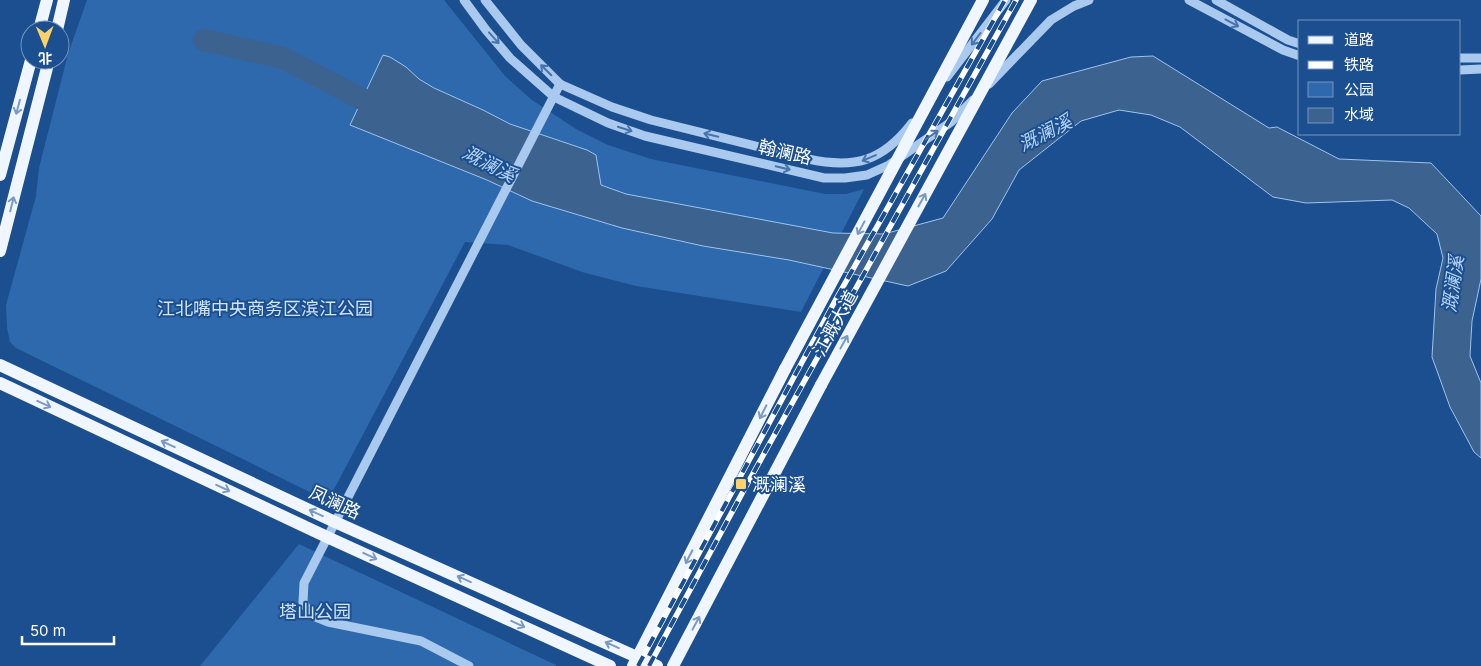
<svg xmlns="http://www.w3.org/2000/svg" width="1481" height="666" viewBox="0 0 1481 666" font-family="Inter,'Noto Sans SC',sans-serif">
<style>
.green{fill:#2e69ad}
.water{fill:#3c6290;stroke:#9cc4f0}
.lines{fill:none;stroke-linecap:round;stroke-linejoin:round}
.river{stroke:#3c6290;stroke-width:22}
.minor{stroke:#a9c9ee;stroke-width:9}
.major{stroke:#f0f6ff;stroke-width:12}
.rail-casing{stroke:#fff;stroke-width:5.5}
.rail{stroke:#1b4f8f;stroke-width:4;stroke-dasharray:11;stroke-linecap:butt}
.major-bridge{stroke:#f0f6ff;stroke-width:12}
.oneway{stroke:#4674ac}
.oneway2{stroke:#7b9ac1}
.poi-dot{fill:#ffd166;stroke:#1b4f8f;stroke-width:2}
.labels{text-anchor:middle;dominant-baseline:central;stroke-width:4;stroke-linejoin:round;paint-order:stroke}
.street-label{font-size:18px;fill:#fff;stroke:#1b4f8f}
.park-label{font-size:18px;fill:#cfe3fa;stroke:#1b4f8f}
.poi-label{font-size:18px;fill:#fff;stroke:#1b4f8f;text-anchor:start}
.water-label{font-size:19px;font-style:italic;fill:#b5d3f5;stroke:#1b4f8f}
</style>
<rect width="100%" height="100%" fill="#1b4f8f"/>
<!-- green -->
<g class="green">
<path d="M87,0H444L505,76L532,100L576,129L608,145L651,159L825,194H846L864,189L801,312L636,286L582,272L508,245L465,242L332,493L318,496L16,348L10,342L7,328L6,305L36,196L39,168L68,54Z"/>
<path d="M299,544L556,665V666H200Z"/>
</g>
<!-- water -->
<path class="water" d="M383,55L390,57L406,67L419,79L434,88L483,110L510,124L587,150L596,155L601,185L626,194L833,233L884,234L943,218L1012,113L1042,81L1131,57L1153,56L1269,128L1277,127L1339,159L1431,163L1481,216V279L1472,321L1470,356L1481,383V458L1474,452L1450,407L1432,357L1436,289L1443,258L1437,234L1409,208L1392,200L1306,203L1273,197L1180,127L1151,115L1119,110L1081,121L1019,170L992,219L946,271L908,286L789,260L703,246L622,228L532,201L487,180L350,125Z"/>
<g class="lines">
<!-- river -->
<path class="river" d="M204,40L283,58L389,113"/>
<!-- minor -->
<g class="minor">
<path d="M464,0L486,30L510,58L554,97L608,123L645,136L824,178H845L867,175L889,165L951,122L973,100"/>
<path d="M485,0L521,45L560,84L612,107L651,120L808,159C854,169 882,162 912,123"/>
<path d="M1189,0L1283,50L1300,56"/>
<path d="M1216,0L1288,40L1300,44"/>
<path d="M1460,58H1481"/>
<path d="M1460,70L1481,69"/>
<path d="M947,77L1006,0"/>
<path d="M989,84L1051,20L1074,6L1089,0"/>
<path d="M469,666L421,641L328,622L311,615L303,602L304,583L560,84"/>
</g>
<!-- major -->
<g class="major">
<path d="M39,30L47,0"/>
<path d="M57,30L64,0"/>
<path d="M0,175L31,60"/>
<path d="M0,251L49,60"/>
<path d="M0,365L335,522L657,666"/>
<path d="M0,383L327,537L610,666"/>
<path d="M633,666L785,369"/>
<path d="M673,666L821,385"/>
</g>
<defs>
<g id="rail">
<path d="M638,666L835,301L1005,0"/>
<path d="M649,666L745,488L1016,0"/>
</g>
</defs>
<!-- rail casing -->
<use href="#rail" class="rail-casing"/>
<!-- rail -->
<use href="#rail" class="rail"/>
<!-- major-bridge -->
<g class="major-bridge">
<path d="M785,369L983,0"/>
<path d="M821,385L1031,0"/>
</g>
</g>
<!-- one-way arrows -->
<defs><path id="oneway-shaft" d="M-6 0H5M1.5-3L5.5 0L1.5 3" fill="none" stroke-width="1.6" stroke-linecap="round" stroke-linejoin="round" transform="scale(1.25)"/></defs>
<g class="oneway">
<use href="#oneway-shaft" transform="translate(1232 23) rotate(28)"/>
<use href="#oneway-shaft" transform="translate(494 38) rotate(48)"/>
<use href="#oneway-shaft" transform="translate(976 39) rotate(127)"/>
<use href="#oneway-shaft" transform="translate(546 70) rotate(-135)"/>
<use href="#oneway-shaft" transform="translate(625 129) rotate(18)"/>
<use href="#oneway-shaft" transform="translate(711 135) rotate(-166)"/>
<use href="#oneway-shaft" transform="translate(932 135) rotate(-35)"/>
<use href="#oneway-shaft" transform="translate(869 158) rotate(157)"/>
<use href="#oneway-shaft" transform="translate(783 168) rotate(13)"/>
</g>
<g class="oneway2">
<use href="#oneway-shaft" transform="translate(18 107) rotate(105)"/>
<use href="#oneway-shaft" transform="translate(922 200) rotate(-61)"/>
<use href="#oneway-shaft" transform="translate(12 204) rotate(-76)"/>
<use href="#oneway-shaft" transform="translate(861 228) rotate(118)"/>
<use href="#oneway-shaft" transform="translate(844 342) rotate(-61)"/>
<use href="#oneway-shaft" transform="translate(44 404) rotate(25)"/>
<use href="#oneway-shaft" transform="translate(763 412) rotate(117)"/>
<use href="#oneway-shaft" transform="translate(168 444) rotate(-155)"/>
<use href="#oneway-shaft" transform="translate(223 488) rotate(25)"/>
<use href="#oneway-shaft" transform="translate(316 513) rotate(-155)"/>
<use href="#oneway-shaft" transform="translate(370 556) rotate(25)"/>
<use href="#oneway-shaft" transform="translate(689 557) rotate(117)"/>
<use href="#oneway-shaft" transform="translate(464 579) rotate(-156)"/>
<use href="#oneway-shaft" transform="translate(696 623) rotate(-62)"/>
<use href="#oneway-shaft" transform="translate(518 624) rotate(25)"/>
<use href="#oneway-shaft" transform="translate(612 645) rotate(-156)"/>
</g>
<!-- markers -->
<rect class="poi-dot" x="735" y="478" width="12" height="12" rx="2.5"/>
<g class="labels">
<!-- street labels -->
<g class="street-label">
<text transform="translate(785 152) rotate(13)">翰澜路</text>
<text transform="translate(835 323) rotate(-61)">江溉大道</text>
<text transform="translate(335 502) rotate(25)">凤澜路</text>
</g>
<!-- park labels -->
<g class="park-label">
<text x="265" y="308">江北嘴中央商务区滨江公园</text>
<text x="315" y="611">塔山公园</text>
</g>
<!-- poi labels -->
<g class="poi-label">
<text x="752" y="484">溉澜溪</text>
</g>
<!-- water labels -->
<g class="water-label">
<text transform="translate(1045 133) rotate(-27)">溉澜溪</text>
<text transform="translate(489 164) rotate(27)">溉澜溪</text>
<text transform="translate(1453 284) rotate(-82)">溉澜溪</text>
</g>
</g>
<!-- legend -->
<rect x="1298" y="20" width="162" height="115" fill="#1b4f8f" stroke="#7695bc"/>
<rect x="1308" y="36" width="25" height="8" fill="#f0f6ff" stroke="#7695bc"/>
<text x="1344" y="45" font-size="15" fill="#ffffff">道路</text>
<rect x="1308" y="61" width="25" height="8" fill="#ffffff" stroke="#7695bc"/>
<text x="1344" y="70" font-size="15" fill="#ffffff">铁路</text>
<rect x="1308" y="82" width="25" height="15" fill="#2e69ad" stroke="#7695bc"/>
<text x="1344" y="95" font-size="15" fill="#ffffff">公园</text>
<rect x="1308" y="108" width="25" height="15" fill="#3c6290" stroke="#7695bc"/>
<text x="1344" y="120" font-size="15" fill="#ffffff">水域</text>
<!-- north arrow -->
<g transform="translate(45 45) rotate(179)"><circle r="24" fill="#1b4f8f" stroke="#7695bc"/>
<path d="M0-4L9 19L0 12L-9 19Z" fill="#ffd166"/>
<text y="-8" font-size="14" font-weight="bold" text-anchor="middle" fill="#ffffff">北</text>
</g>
<!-- scale -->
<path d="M22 636v8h92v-8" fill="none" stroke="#ffffff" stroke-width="2.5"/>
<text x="30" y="636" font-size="15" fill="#ffffff" stroke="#1b4f8f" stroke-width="4" paint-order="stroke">50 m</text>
</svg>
